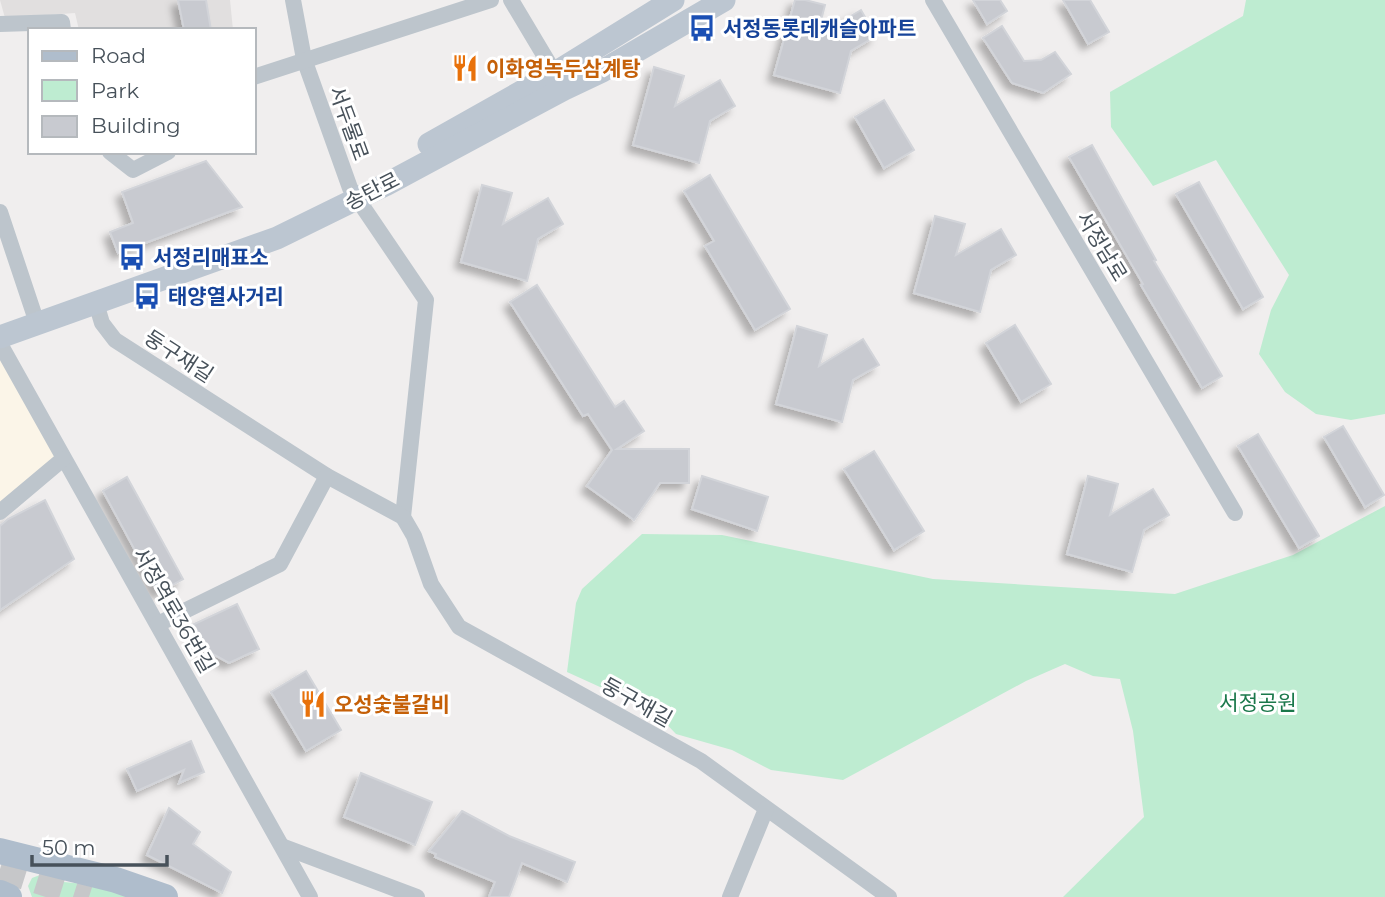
<svg xmlns="http://www.w3.org/2000/svg" width="1385" height="897" viewBox="0 0 1385 897" font-family="Montserrat,'Noto Sans KR',sans-serif">
<style>
.commercial{fill:#fbf5e8}
.education{fill:#e1dfdf}
.green{fill:#beecd1}
.building{fill:#c8cad0;stroke:#d2d4d9;stroke-width:2;filter:url(#shadow)}
.lines{fill:none;stroke-linecap:round;stroke-linejoin:round}
.primary-tunnel{stroke:#c6c7c9;stroke-width:26;stroke-dasharray:26 13;stroke-linecap:butt}
.minor{stroke:#bdc5cc;stroke-width:16}
.secondary{stroke:#bcc6d1;stroke-width:23}
.primary{stroke:#afbdcc;stroke-width:26}
.labels{text-anchor:middle;dominant-baseline:central;stroke-width:6;stroke-linejoin:round;paint-order:stroke}
.transit-label{font-size:21px;font-weight:bold;fill:#164399;stroke:#fff;text-anchor:start}
.food-label{font-size:21px;font-weight:bold;fill:#c56008;stroke:#fff;text-anchor:start}
.street-label{font-size:21px;fill:#47515a;stroke:#fff}
.park-label{font-size:21px;fill:#1b784b;stroke:#fff}
</style>
<defs>
<filter id="shadow"><feDropShadow dx="-6" dy="6" stdDeviation="3.5" flood-color="#0004"/></filter>
</defs>
<rect width="100%" height="100%" fill="#f0eeee"/>
<!-- commercial -->
<path class="commercial" d="M0,345L63,459L0,512Z"/>
<!-- education -->
<path class="education" d="M0,0H230L233,30H79L75,13L5,18Z"/>
<!-- green -->
<g class="green">
<path d="M1246,0H1385V414L1351,420L1316,414L1285,392L1259,354L1271,310L1289,275L1216,160L1153,186L1111,127L1110,92L1243,16Z"/>
<path d="M1385,506V897H1063L1144,817L1133,731L1120,679L1093,676L1065,664L1026,681L843,780L771,770L732,750L676,734L632,688L600,687L567,672L576,603L582,589L642,534L722,535L933,579L1175,594L1293,555Z"/>
<path d="M40,875L64,882L132,889L130,897H32L28,886L32,878Z"/>
</g>
<!-- building -->
<g class="building">
<path d="M178,0H206L211,30H184Z"/>
<path d="M795,0H805L825,5L817,36L861,10L876,36L851,51L840,93L774,75Z"/>
<path d="M973,0H1000L1007,11L987,24Z"/>
<path d="M1063,0H1090L1109,32L1088,44Z"/>
<path d="M1002,26L1024,61L1041,60L1055,52L1071,74L1043,93L1012,83L983,38Z"/>
<path d="M654,67L684,76L675,106L720,80L735,106L710,121L699,163L633,145Z"/>
<path d="M884,100L914,150L884,168L855,117Z"/>
<path d="M1092,145L1156,260L1154,261L1222,376L1202,388L1141,285L1143,284L1069,157Z"/>
<path d="M206,161L242,207L118,253L110,232L133,223L122,192Z"/>
<path d="M710,175L790,309L755,330L705,246L714,241L684,191Z"/>
<path d="M1199,182L1263,297L1243,309L1176,194Z"/>
<path d="M482,185L512,193L503,224L548,198L563,224L538,239L527,281L461,262Z"/>
<path d="M935,216L965,224L956,255L1001,229L1016,255L991,270L980,312L914,293Z"/>
<path d="M537,285L615,407L624,401L644,431L617,449H689V483H660L634,520L587,486L612,450L588,414L583,416L510,302Z"/>
<path d="M1015,325L1051,384L1021,402L986,343Z"/>
<path d="M797,326L827,335L819,366L863,339L879,365L853,380L842,422L776,404Z"/>
<path d="M1343,426L1384,495L1365,507L1324,437Z"/>
<path d="M1258,434L1319,536L1299,548L1238,446Z"/>
<path d="M874,451L924,531L894,550L844,469Z"/>
<path d="M702,476L768,497L757,531L692,509Z"/>
<path d="M1088,476L1118,484L1110,515L1153,489L1169,515L1144,530L1132,572L1067,554Z"/>
<path d="M127,477L183,579L158,593L103,491Z"/>
<path d="M45,500L74,559L0,610V526L8,519Z"/>
<path d="M237,604L259,649L229,663L200,647L190,626Z"/>
<path d="M306,671L341,730L306,751L271,692Z"/>
<path d="M191,741L204,772L179,783L184,770L137,791L127,769Z"/>
<path d="M361,773L432,802L415,845L344,817Z"/>
<path d="M169,808L200,832L193,844L231,872L222,893L147,855Z"/>
<path d="M462,811L509,836L575,862L567,882L522,863L509,897H489L495,882L435,857L436,854L429,851Z"/>
</g>
<g class="lines">
<!-- primary-tunnel -->
<path class="primary-tunnel" d="M0,869L89,897"/>
<!-- minor -->
<g class="minor">
<path d="M293,0L304,59L350,188L426,300L403,517L414,536L431,584L459,627L701,761L889,897"/>
<path d="M511,0L560,82"/>
<path d="M933,0L1235,513"/>
<path d="M0,24L62,22L63,30"/>
<path d="M254,77L491,0"/>
<path d="M110,152L133,170L168,152"/>
<path d="M0,212L37,323"/>
<path d="M96,303L102,323L115,340L327,476L403,517"/>
<path d="M0,344L310,897"/>
<path d="M0,512L63,459"/>
<path d="M158,624L280,564L327,476"/>
<path d="M284,847L417,897"/>
<path d="M730,897L766,809"/>
</g>
<!-- secondary -->
<g class="secondary">
<path d="M429,144L555,73L673,0"/>
<path d="M0,337L277,238L385,185L564,89L602,71L724,0"/>
</g>
<!-- primary -->
<g class="primary">
<path d="M0,851L116,880L165,897"/>
<path d="M0,893L9,897"/>
</g>
</g>
<!-- icons -->
<defs>
<symbol id="bus-bare" viewBox="-9 -9 18 18"><path d="M-5-6H5V4H4V6H2V4H-2V6H-4V4H-5ZM-3.5-4V0h7V-4ZM-3.5 1.2v1.5H-2V1.2ZM2 1.2v1.5H3.5V1.2Z" fill="#1a4fb4" stroke="#fff" stroke-width="2.5" paint-order="stroke"/></symbol>
<symbol id="restaurant-bare" viewBox="-9 -9 18 18"><path d="M-5-6h1v4h1v-4h1v4h1v-4h1v5L-1.5 .5V6h-2V.5L-5-1ZM5-6V6H3V1.5H1.5Q1.5-4 5-6Z" fill="#e8710a" stroke="#fff" stroke-width="2.5" paint-order="stroke"/></symbol>
</defs>
<g fill-rule="evenodd">
<use href="#bus-bare" x="683" y="9" width="38" height="38"/>
<use href="#restaurant-bare" x="446" y="49" width="38" height="38"/>
<use href="#bus-bare" x="113" y="238" width="38" height="38"/>
<use href="#bus-bare" x="128" y="277" width="38" height="38"/>
<use href="#restaurant-bare" x="294" y="685" width="38" height="38"/>
</g>
<g class="labels">
<!-- transit labels -->
<g class="transit-label">
<text x="723" y="28">서정동롯데캐슬아파트</text>
<text x="153" y="257">서정리매표소</text>
<text x="168" y="296">태양열사거리</text>
</g>
<!-- food labels -->
<g class="food-label">
<text x="486" y="68">이화영녹두삼계탕</text>
<text x="334" y="704">오성숯불갈비</text>
</g>
<!-- street labels -->
<g class="street-label">
<text transform="translate(349 123) rotate(70)">서두물로</text>
<text transform="translate(372 191) rotate(-27)">송탄로</text>
<text transform="translate(1102 246) rotate(59)">서정남로</text>
<text transform="translate(179 356) rotate(33)">둥구재길</text>
<text transform="translate(174 610) rotate(60)">서정역로36번길</text>
<text transform="translate(637 702) rotate(29)">둥구재길</text>
</g>
<!-- park labels -->
<g class="park-label">
<text x="1258" y="702">서정공원</text>
</g>
</g>
<!-- legend -->
<rect x="28" y="28" width="228" height="126" fill="#ffffff" stroke="#b5b9bd" stroke-width="2"/>
<rect x="42" y="51" width="35" height="10" fill="#afbdcc" stroke="#b5b9bd" stroke-width="2"/>
<text x="91" y="63" font-size="21" fill="#47515a">Road</text>
<rect x="42" y="80" width="35" height="21" fill="#beecd1" stroke="#b5b9bd" stroke-width="2"/>
<text x="91" y="98" font-size="21" fill="#47515a">Park</text>
<rect x="42" y="116" width="35" height="21" fill="#c8cad0" stroke="#b5b9bd" stroke-width="2"/>
<text x="91" y="133" font-size="21" fill="#47515a">Building</text>
<!-- scale -->
<path d="M32 855v10h135v-10" fill="none" stroke="#47515a" stroke-width="3.5"/>
<text x="42" y="855" font-size="21" fill="#47515a" stroke="#ffffff" stroke-width="5" paint-order="stroke">50 m</text>
</svg>
